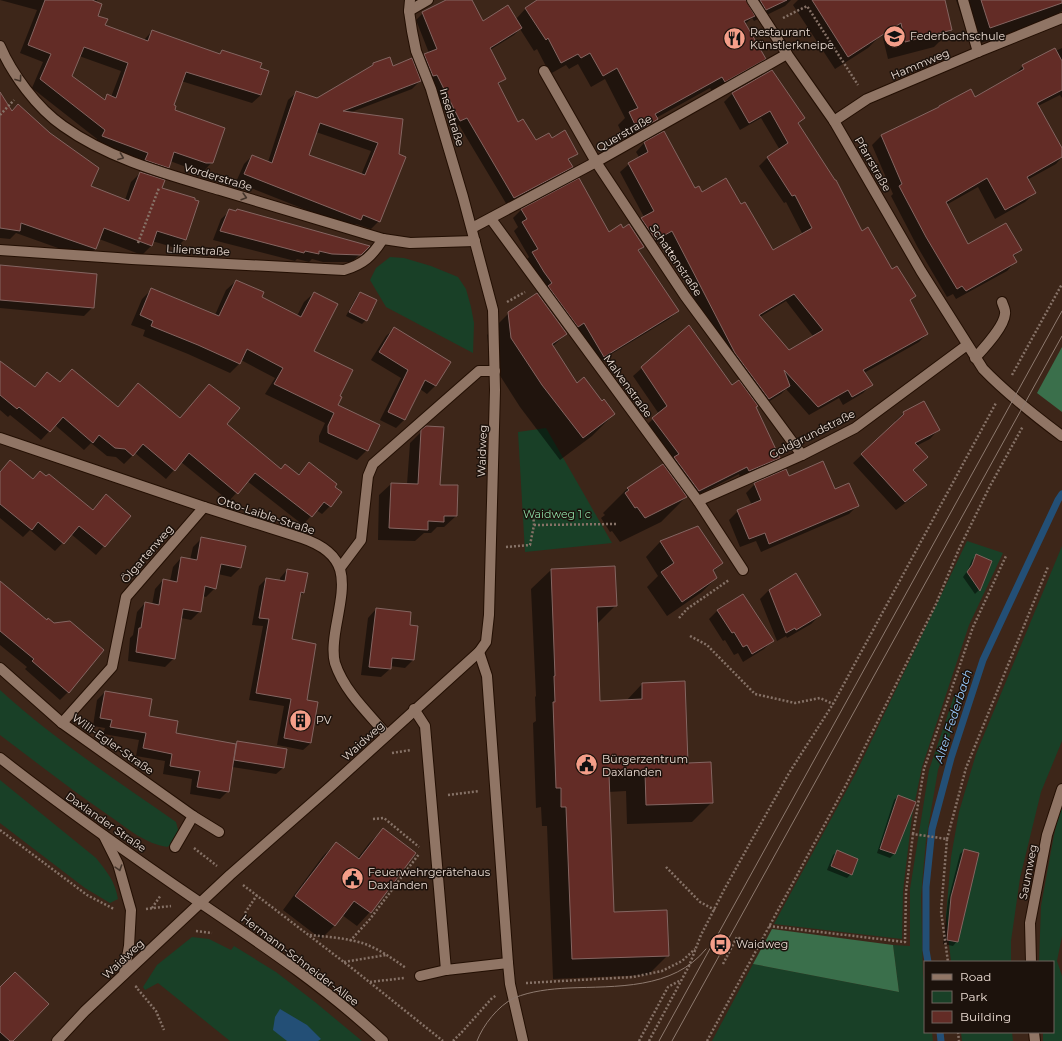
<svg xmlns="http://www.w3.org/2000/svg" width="1062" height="1041" viewBox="0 0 1062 1041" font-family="Montserrat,sans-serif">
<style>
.green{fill:#194027}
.forest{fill:#3a6f4b}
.water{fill:#234f76}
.shadow{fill:#0007;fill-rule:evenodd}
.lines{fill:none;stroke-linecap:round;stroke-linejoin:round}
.stream{stroke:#234f76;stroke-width:7}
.building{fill:#632c26;stroke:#846561;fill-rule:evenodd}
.lane-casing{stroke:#230f03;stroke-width:12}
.street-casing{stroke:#230f03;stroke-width:12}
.path{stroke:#867267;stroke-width:2.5;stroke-dasharray:2 2;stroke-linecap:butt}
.lane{stroke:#907565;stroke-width:10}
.street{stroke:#907565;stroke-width:10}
.tram{stroke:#8e7a6f;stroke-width:1}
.oneway{stroke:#45352b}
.labels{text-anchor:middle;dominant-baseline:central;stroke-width:3;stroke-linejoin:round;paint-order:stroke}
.poi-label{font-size:11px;fill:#ebdcd3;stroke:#1c120c;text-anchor:start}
.street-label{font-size:11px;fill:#ebdcd3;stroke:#1c120c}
.park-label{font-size:11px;fill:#8bdba4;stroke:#1c120c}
.water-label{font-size:12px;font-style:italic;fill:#99cdff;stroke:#1c120c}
</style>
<rect width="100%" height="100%" fill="#3d2619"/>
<!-- green -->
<g class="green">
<path d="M390,257L404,258L431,266L458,277L466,289L471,307L474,323L473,353L386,307L370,280L376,268Z"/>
<path d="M546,428L612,543L525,552L518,432Z"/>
<path d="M967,541L1003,553L969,625L922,767L912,816L903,891L902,939L774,924L856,773Z"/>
<path d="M1062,546V741L1041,792L1020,878L1011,941V962H951L946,916L951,857L959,812L976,754Z"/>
<path d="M0,690C55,740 116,780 176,822L179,833L172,844L167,847C146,844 128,829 111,817C73,791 37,763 0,735Z"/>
<path d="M955,693L963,697L938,770L926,840L921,896L923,975L925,989V1032H932L933,1041H712L753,964L899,992L893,945L910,946V889L929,770Z"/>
<path d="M0,780L96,858C107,872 115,881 118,899L110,903L85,888L0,823Z"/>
<path d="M1062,801V936L1057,961L1062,976V1041H1043V1032H1053V962H1039L1041,906L1054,835Z"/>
<path d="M192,937L209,939L231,950L234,946L276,972L315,1002L362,1041H230L158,983L145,990L143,987L157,965Z"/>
<path d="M961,1032H1012L1013,1041H962Z"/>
</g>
<!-- forest -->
<g class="forest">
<path d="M1062,347V412L1037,393Z"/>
<path d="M772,929L893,945L899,992L753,964Z"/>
</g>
<!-- water -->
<path class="water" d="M280,1009L307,1025L321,1039L318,1041H287L273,1030L275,1017Z"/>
<!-- shadow -->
<g class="shadow">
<path d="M0,0H97V16L104,26L144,40L152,31L218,55L222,51L259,69L268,72L261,95L252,103L181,81L172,106L173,111L212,162L204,171H197L170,161L168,167L160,176L95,144L97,139L32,88L43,62L20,53L37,10ZM79,56L121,71L111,97L108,96L103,100L70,76Z"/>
<path d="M448,0H471L482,22L516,19L526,8L539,0H791L785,6L754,21L752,18L745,24L764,58L753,70L713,93L710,88L656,118L657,119L645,131L626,142L618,125L625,118L605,79L591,87L578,64L569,69L566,65L550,74L537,49L534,51L520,29L514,35L490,50L505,78L498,85L517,123L536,142L552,139L577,153L568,161L572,167L564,174L507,205L459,125L453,128L430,81L418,62L425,55L429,53L416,20L423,13Z"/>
<path d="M798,0H944L951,30L934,47L888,59L882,34L868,48L835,69L793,5Z"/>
<path d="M956,0H1062V11L1059,13L1040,23L972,46Z"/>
<path d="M1062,48V98L1060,95L1038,106L1062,150V157L1056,164L1027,180L1035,193L1025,202L995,219L978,187L946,205L968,246L1020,250L1013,257L1016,261L1007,271L956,299L953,294L947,297L917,246L891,196L893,194L872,145L881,136L937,109L939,106L975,98L1014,75L1023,66Z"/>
<path d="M373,64L393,67L420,81L412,89L349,113L402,120L379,221L371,229L356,224L352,228L236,182L244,164L252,156L268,162L288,100L297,92L317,99L369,69ZM316,132L371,151L361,175L308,156Z"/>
<path d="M772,71L804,118L798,124L861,233L891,270L914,296L909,301L927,334L919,342L864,373L871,385L863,393L843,405L839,398L809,415L786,389L781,394L760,407L727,362L663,239L647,248L633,227L644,217L620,172L629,164L639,157L636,152L644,143L664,132L695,189L702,193L741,205L773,252L803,235L786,202L784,203L759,166L768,157L780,150L761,118L740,130L724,102L732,94ZM786,301L813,336L788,351L760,317Z"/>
<path d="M0,94L11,112L90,187L125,200L131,182L140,173L161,189L185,239L176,248L152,241L151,246L142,255L99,239L95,249L86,258L16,233L10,239L0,238Z"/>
<path d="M579,180L609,233L622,229L643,246L638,252L678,311L669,319L595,364L525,261L529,257L514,231L518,227L513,218L521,210Z"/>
<path d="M230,211L368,246L352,262H323L312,259L309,262L297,259L295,261L213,240L221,219Z"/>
<path d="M0,265L95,275L93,307L84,316L0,308Z"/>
<path d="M236,281L261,297L297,316L304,302L314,293L312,352L339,397L337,406L367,450L357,460L319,442V436L325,423L265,394L275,378L241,360L239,364L230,373L188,354L143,336L145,330L131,325L142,299L151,290L215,315L226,290Z"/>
<path d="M360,293L366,320L362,324L346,316L356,297Z"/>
<path d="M509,313L566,334L552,347L577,385L602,402L614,414L592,436L560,460L520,407L490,360L487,335Z"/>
<path d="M689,326L732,386L779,457L771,466L741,479L739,474L690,499L644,427L659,414L633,376Z"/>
<path d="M394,329L449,362L435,386L427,394L420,389L404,420L396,428L380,420L401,378L371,360L386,336Z"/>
<path d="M0,362L34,388L47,373L59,383L117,408L138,385L180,419L226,424L281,470L298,475L309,463L330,506L322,514L316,510L303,525L247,481L229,501L181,462L166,479L135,453L124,464L116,457L107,456L91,443L84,450L55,425L41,440L10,415L8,417L0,410Z"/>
<path d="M904,413L938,430L930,439L916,446L912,471L926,485L917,494L896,510L853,463L896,423L895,421Z"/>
<path d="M422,431L439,486L456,516L444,527H437L431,533H424L415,541L378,540L379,495L391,484H407L410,443Z"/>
<path d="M10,461L32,480L92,511L106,496L130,516L96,555L71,534L55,551L30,530L23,537L0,518V471Z"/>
<path d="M788,478L835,490L857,506L849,514L761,552L756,541L740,547L729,520L738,511L752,505L746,493L755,484Z"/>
<path d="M628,488L686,497L661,522L620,542L612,531L610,532L601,518L605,515L603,513Z"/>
<path d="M697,527L721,563L713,572L716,578L702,592L667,616L647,587L658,576L646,557L660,542Z"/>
<path d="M202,538L244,546L240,568L231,577L218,574L215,588L206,597L202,596L200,611L191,620L181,618L174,658L165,667L128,661L130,638L133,635L137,612L145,603L152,605L155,589L163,580L170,581L173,567L181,558L190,560L193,547Z"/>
<path d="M976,556L991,561L979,590L975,594L963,577L968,570L972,560Z"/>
<path d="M614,567L616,605L596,625L599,702L626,701L642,684L687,764L712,802L692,822L627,824L626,791L608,792L613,913L668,955L648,975L553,979L547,826H542L541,807L536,808L533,723L536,721L535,697L536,696L531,589L551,570Z"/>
<path d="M287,570L303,593L299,597L291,640L311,743L303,750L277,745L284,706L249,700L263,626L252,625L259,586L266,579L280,581V578Z"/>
<path d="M0,582L68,692L60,700L25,669L27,667L0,645Z"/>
<path d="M769,590L820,615L811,624L787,638L786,636L777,641L760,599Z"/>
<path d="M376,609L408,626L413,660L405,668L390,666V669L381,677L361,675L368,618Z"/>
<path d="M718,610L773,640L764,649L743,662L738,653L734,655L725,640L723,641L709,619Z"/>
<path d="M105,692L175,734L235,745L237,742L283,768L276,774L232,767L228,791L220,799L190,794L192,779L163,774L165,761L136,756L139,740L103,734L105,728L93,726L97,700Z"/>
<path d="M898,796L915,803L894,854L890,858L877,853L894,800Z"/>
<path d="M384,829L415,853L370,912L357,926L342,915L334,926L321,939L283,910L323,856L336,843L357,859L370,842Z"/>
<path d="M964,850L957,941L953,946L943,944L948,901L960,854Z"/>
<path d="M838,851L851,874L847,878L827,870L833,855Z"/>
<path d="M0,988L12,1041H0Z"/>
</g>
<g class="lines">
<!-- stream -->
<g class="stream">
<path d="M928,962L926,950V887L932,829L951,758L983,660L1058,500L1062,494"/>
<path d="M940,1032L941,1041"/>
</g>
</g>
<!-- building -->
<g class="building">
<path d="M45,0H92L102,4L98,16L108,19L105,25L148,41L152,30L220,54L222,50L262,63L260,68L269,71L261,95L186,72L174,105L176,106L175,110L225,128L213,163H206L174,152L169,168L145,160L148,153L102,136L105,130L40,79L51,54L28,45ZM84,47L128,63L116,98L107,94L105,100L72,76Z"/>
<path d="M446,0H472L483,21L508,5L522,28L490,48L506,79L498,83L518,122L523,119L536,140L549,133L552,138L565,130L578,154L568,159L573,167L514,198L467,118L460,121L437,75L433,76L424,54L437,49L422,12Z"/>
<path d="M537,0H746L755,16L744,21L766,59L725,82L722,77L655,114L658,119L638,131L629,112L638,108L617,68L603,76L590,53L581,58L578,54L561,63L548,38L546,40L525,8Z"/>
<path d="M760,0H787L766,10Z"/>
<path d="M812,0H945L952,30L905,42L901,23L848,57Z"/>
<path d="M981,0H1062V3L990,28Z"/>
<path d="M1055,48L1062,61V90L1037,103L1062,148V157L1027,177L1036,193L1005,210L987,178L946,202L968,244L1006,223L1022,250L1013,255L1017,262L966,291L962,286L957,289L926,237L899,186L902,184L881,135L939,107V106L971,89L975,97L1024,69L1022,65Z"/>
<path d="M390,57L393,66L412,58L421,81L343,111L403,119L399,154L406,157L380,222L363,215L361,220L244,174L252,155L272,163L296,91L317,98L373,65V63ZM320,123L378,143L365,175L309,155Z"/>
<path d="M772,70L805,118L798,123L835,180H836L862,231L868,227L892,269L897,266L916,296L910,300L928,334L863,370L873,385L852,397L848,390L818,407L784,370L790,386L769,399L735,353L672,231L656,240L641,218L654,211L628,163L648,152L644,142L664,131L695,188L699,186L702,192L726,178L741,204L745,202L773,250L812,228L795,195L792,196L767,157L788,143L770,111L749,123L732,93ZM794,294L823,330L789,350L759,315Z"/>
<path d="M0,92L12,111L18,104L50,133L99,168L91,186L129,201L140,172L165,180L162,188L195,198V200L199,201L186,240L157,231L152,246L104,228L96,249L21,223L20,231L0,228Z"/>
<path d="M579,178L609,232L621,224L623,228L629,224L644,247L638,250L679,311L604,357L584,323L578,327L548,286L552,283L544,272L532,252L538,249L522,222L527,219L521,209Z"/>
<path d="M229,209L236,211L237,209L370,246L361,255L332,254L319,251V254L305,251L304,253L220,231Z"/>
<path d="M0,265L97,274L94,308L0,300Z"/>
<path d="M236,280L264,292L262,297L301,317L314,292L338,304L314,351L353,370L340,396L342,397L338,405L380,425L368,451L328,433V426L334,413L274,384L283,368L247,349L240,364L198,345L151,326L153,321L140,315L151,288L219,316Z"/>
<path d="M360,292L377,300L367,321L349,312Z"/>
<path d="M537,293L567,334L552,344L577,383L584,377L602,401L604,399L615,414L583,438L542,385L511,338L508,312Z"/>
<path d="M689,325L732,385L739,380L758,406L756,407L780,458L749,471L747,467L699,491L674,457L679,454L652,418L667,406L641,367Z"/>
<path d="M394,327L451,362L436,386L425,380L405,420L388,412L408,370L379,352Z"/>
<path d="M0,361L35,387L47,372L60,382L72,369L118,407L138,383L180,418L209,384L240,408L227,424L281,469L285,464L299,475L309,462L337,484L335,487L342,492L331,507L324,502L312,517L255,473L238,494L189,453L175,471L143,444L133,456L125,449L115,448L99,435L93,443L63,417L50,432L19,407L17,409L0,395Z"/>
<path d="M924,401L940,430L915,443L928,457L913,470L927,485L905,502L861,454L904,414L903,412Z"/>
<path d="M426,426L444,427L440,485H458L457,516H444V522L428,521V530L389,528L391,483L418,484L421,430Z"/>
<path d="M10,460L33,479L40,471L46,476L49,474L93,510L106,494L131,516L105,547L79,526L64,544L38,522L32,530L0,504V472Z"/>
<path d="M823,461L835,489L849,483L859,506L769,544L765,533L749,539L737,510L761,500L754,483L786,469L789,476Z"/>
<path d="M663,464L687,497L645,518L637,507L635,508L625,493L629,490L627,488Z"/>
<path d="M698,526L723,563L713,570L717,578L682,602L661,572L674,563L660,541Z"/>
<path d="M201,537L246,546L241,568L221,564L216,589L205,586L201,612L183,609L175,659L136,652L139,628H141L145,602L159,605L163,579L177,582L181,557L197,560Z"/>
<path d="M976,554L992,561L980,591L967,572L972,565Z"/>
<path d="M615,566L617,606L597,607L600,701L642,699V683L685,681L688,763L711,762L713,803L646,805L645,772L609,774L614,912L667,910L669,956L572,959L566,807H561V788H556L553,702H555L554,676H555L551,569Z"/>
<path d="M287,569L308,573L304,593L301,592L292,639L316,644L307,700L318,702L311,743L284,738L291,699L256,693L269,619L259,618L266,578L285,581Z"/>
<path d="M796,573L821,615L796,630L795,628L786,633L769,590Z"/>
<path d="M0,581L47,620L48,618L54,623L70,621L104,650L69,693L32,661L34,659L0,631Z"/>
<path d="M743,594L774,641L752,654L747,645L743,647L734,632L732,633L717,610Z"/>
<path d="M376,608L411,612L410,625L418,626L414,660L392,658L391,669L369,667Z"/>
<path d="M105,691L152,699L149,716L178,721L176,733L236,744L229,792L197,787L200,771L170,766L172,754L143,748L146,733L110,727L112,720L100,718Z"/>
<path d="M237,741L287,749L284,768L234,760Z"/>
<path d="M898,795L916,802L895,854L880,849Z"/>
<path d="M383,828L416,853L371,913L354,901L335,926L295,896L336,842L359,859Z"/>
<path d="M964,849L979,853L958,942L947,940L951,897Z"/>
<path d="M837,850L858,859L852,875L831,866Z"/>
<path d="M15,972L49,1004L13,1041H10L0,1032V987Z"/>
</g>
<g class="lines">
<defs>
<g id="lane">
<path d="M409,11L428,0"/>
<path d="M975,358C984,348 1004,327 1005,314C1006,310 1003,306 1002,302"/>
<path d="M479,652L487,676L508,963L510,984L523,1041"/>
<path d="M414,709L425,726L446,970L508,963"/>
<path d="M1031,962L1030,923L1047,835L1062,789"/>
<path d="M420,976L446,970"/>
<path d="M1034,1032L1035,1041"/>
</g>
<g id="street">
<path d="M752,0L787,54L834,121L921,271L983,369C1007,394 1034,415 1062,436"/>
<path d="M963,0L978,52"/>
<path d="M0,46C12,74 37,108 63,126C109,159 166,174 220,190C274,206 329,223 383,239L410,243L475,241"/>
<path d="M544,71L596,162L685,296L802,455"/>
<path d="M834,121L867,99L978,52L1062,18"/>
<path d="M491,219L698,501L743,570"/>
<path d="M472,228L596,162L787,54"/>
<path d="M0,250L132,259L344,270C364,264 372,256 383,239"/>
<path d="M0,438L204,507L302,538C352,555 344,583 336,627C334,639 332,652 335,663C344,691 369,714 387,735"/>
<path d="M698,501L802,455L855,428L967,345"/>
<path d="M340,568L361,540L368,476L373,464L479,371H495"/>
<path d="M0,668L62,723L193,816L219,832"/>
<path d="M62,723L112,667L126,597L204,507"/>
<path d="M0,758C65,809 133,857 202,904C264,946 328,989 383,1041"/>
<path d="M104,836L118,864L131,910L129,946L124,974"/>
<path d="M175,847L193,816"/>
<path d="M57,1041L85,1011L230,875L330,787L479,652L486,642L489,615L495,390L493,310L463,197L431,89L416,51L412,31L409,11L410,0"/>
</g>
</defs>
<!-- lane casing -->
<use href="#lane" class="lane-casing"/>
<!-- street casing -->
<use href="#street" class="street-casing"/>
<!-- path -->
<g class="path">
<path d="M783,18L807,6L858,85"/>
<path d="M0,115L14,100"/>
<path d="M138,243L159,188"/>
<path d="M507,302L525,292"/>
<path d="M1012,375L1062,284"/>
<path d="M534,525L616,524"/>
<path d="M506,547L530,545L534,525L533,512"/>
<path d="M679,618L687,609L729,580"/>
<path d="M690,636L707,645L755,694L795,703L820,698L833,704"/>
<path d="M392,753L411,750"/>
<path d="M448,795L479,791"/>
<path d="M373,819L384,818L419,847"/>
<path d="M0,830L87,895L114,909"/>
<path d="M913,834L924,769L973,627L1006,556"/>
<path d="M947,839L966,768L1048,567"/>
<path d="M194,848L217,866"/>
<path d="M666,867L700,902L715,910"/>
<path d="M243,885L353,969L443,1041"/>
<path d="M152,908L161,895"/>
<path d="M146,909L171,906"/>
<path d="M245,913L257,895"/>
<path d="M769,926L905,942L906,892L913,834L947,839L941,911L948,962"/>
<path d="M196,931L212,933"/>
<path d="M310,935C328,937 348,938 365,944C379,949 393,959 406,968"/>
<path d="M350,941L370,919L419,854"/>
<path d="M344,962L386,955"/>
<path d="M723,964L737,937L757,947"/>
<path d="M370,982L404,978"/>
<path d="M526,983L633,977L662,971L682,961L695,949"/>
<path d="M137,986L136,987L156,1011L164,1030"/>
<path d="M958,1032L959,1041"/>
<path d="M453,1041L462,1032L492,998L497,995"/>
<path d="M639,1041L668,987L681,980"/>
<path d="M649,1041L689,966L701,935L724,890L789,773L833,704L996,403"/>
<path d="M707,1041L846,785L936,604L959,549L990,486L1023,426"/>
</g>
<!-- lane -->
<use href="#lane" class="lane"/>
<!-- street -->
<use href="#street" class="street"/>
<!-- tram -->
<g class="tram">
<path d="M477,1041C483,1025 498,1006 514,998C531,991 550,989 568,988C616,986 673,990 706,949"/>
<path d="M659,1041L1062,311"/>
<path d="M672,1041L1062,336"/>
</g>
</g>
<!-- one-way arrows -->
<defs><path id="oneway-chevron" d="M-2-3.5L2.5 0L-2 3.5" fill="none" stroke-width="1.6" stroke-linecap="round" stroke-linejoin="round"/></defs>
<g class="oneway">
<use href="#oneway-chevron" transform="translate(19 79) rotate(54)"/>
<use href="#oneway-chevron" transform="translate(121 157) rotate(21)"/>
<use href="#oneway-chevron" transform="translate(244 197) rotate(17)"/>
<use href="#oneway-chevron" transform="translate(119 868) rotate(72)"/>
</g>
<!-- icons -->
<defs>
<symbol id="school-disc" viewBox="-11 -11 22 22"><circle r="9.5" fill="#f49e89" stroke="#1c120c"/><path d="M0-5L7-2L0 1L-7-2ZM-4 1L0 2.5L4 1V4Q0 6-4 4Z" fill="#111"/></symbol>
<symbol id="restaurant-disc" viewBox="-11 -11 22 22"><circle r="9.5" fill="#f49e89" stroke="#1c120c"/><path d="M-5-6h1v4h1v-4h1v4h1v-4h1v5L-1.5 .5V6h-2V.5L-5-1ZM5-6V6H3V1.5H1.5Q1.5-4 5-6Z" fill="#111"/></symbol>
<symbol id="building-disc" viewBox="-11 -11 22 22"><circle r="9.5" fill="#f49e89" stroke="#1c120c"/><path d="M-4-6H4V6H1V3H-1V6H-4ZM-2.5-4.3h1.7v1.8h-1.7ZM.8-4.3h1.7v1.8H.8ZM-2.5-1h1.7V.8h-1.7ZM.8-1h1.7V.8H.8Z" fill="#111"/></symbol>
<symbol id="civic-disc" viewBox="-11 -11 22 22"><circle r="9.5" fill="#f49e89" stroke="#1c120c"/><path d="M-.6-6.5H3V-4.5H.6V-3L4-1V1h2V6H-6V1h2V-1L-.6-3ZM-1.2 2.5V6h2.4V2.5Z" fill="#111"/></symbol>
<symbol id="bus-disc" viewBox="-11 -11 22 22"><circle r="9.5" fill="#f49e89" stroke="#1c120c"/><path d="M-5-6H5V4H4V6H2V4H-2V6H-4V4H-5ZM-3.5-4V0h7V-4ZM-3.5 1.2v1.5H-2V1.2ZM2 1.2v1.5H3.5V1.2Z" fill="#111"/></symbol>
</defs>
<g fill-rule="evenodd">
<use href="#school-disc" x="882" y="24" width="25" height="25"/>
<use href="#restaurant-disc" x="722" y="26" width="25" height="25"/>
<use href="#building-disc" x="288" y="708" width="25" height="25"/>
<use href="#civic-disc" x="574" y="752" width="25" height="25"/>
<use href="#civic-disc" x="340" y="866" width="25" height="25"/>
<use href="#bus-disc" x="708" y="932" width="25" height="25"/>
</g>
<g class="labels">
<!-- poi labels -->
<g class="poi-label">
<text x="750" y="32">Restaurant<tspan x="750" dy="13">Künstlerkneipe</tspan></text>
<text x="910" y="36">Federbachschule</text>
<text x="316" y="720">PV</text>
<text x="602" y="759">Bürgerzentrum<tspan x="602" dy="13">Daxlanden</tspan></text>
<text x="368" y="872">Feuerwehrgerätehaus<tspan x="368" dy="13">Daxlanden</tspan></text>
<text x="736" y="944">Waidweg</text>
</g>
<!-- street labels -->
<g class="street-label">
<text transform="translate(920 64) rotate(-23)">Hammweg</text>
<text transform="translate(452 117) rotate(73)">Inselstraße</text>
<text transform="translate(624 133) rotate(-30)">Querstraße</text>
<text transform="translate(873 164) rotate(60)">Pfarrstraße</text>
<text transform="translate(218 177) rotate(17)">Vorderstraße</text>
<text transform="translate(198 250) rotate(3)">Lilienstraße</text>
<text transform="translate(676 260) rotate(56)">Schattenstraße</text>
<text transform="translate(628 386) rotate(54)">Malvenstraße</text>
<text transform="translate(812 434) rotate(-27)">Goldgrundstraße</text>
<text transform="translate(482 451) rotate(-88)">Waidweg</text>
<text transform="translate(266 515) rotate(18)">Otto-Laible-Straße</text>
<text transform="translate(147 554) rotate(-49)">Ölgartenweg</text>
<text transform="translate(363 741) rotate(-42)">Waidweg</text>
<text transform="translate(113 744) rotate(35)">Willi-Egler-Straße</text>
<text transform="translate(106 822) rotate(35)">Daxlander Straße</text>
<text transform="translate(1028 872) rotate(-79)">Saumweg</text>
<text transform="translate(123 959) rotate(-43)">Waidweg</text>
<text transform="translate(300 960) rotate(37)">Hermann-Schneider-Allee</text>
</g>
<!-- park labels -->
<g class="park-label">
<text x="557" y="514">Waidweg 1 c</text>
</g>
<!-- water labels -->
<g class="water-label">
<text transform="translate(953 716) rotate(-72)">Alter Federbach</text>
</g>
</g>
<!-- legend -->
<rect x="924" y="961" width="130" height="72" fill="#1c120c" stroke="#6f635c"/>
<rect x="932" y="974" width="20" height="6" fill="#907565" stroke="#6f635c"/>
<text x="960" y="981" font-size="12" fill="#ebdcd3">Road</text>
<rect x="932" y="991" width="20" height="12" fill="#194027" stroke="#6f635c"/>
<text x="960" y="1001" font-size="12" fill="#ebdcd3">Park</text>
<rect x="932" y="1011" width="20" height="12" fill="#632c26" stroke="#6f635c"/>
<text x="960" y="1021" font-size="12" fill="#ebdcd3">Building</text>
</svg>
